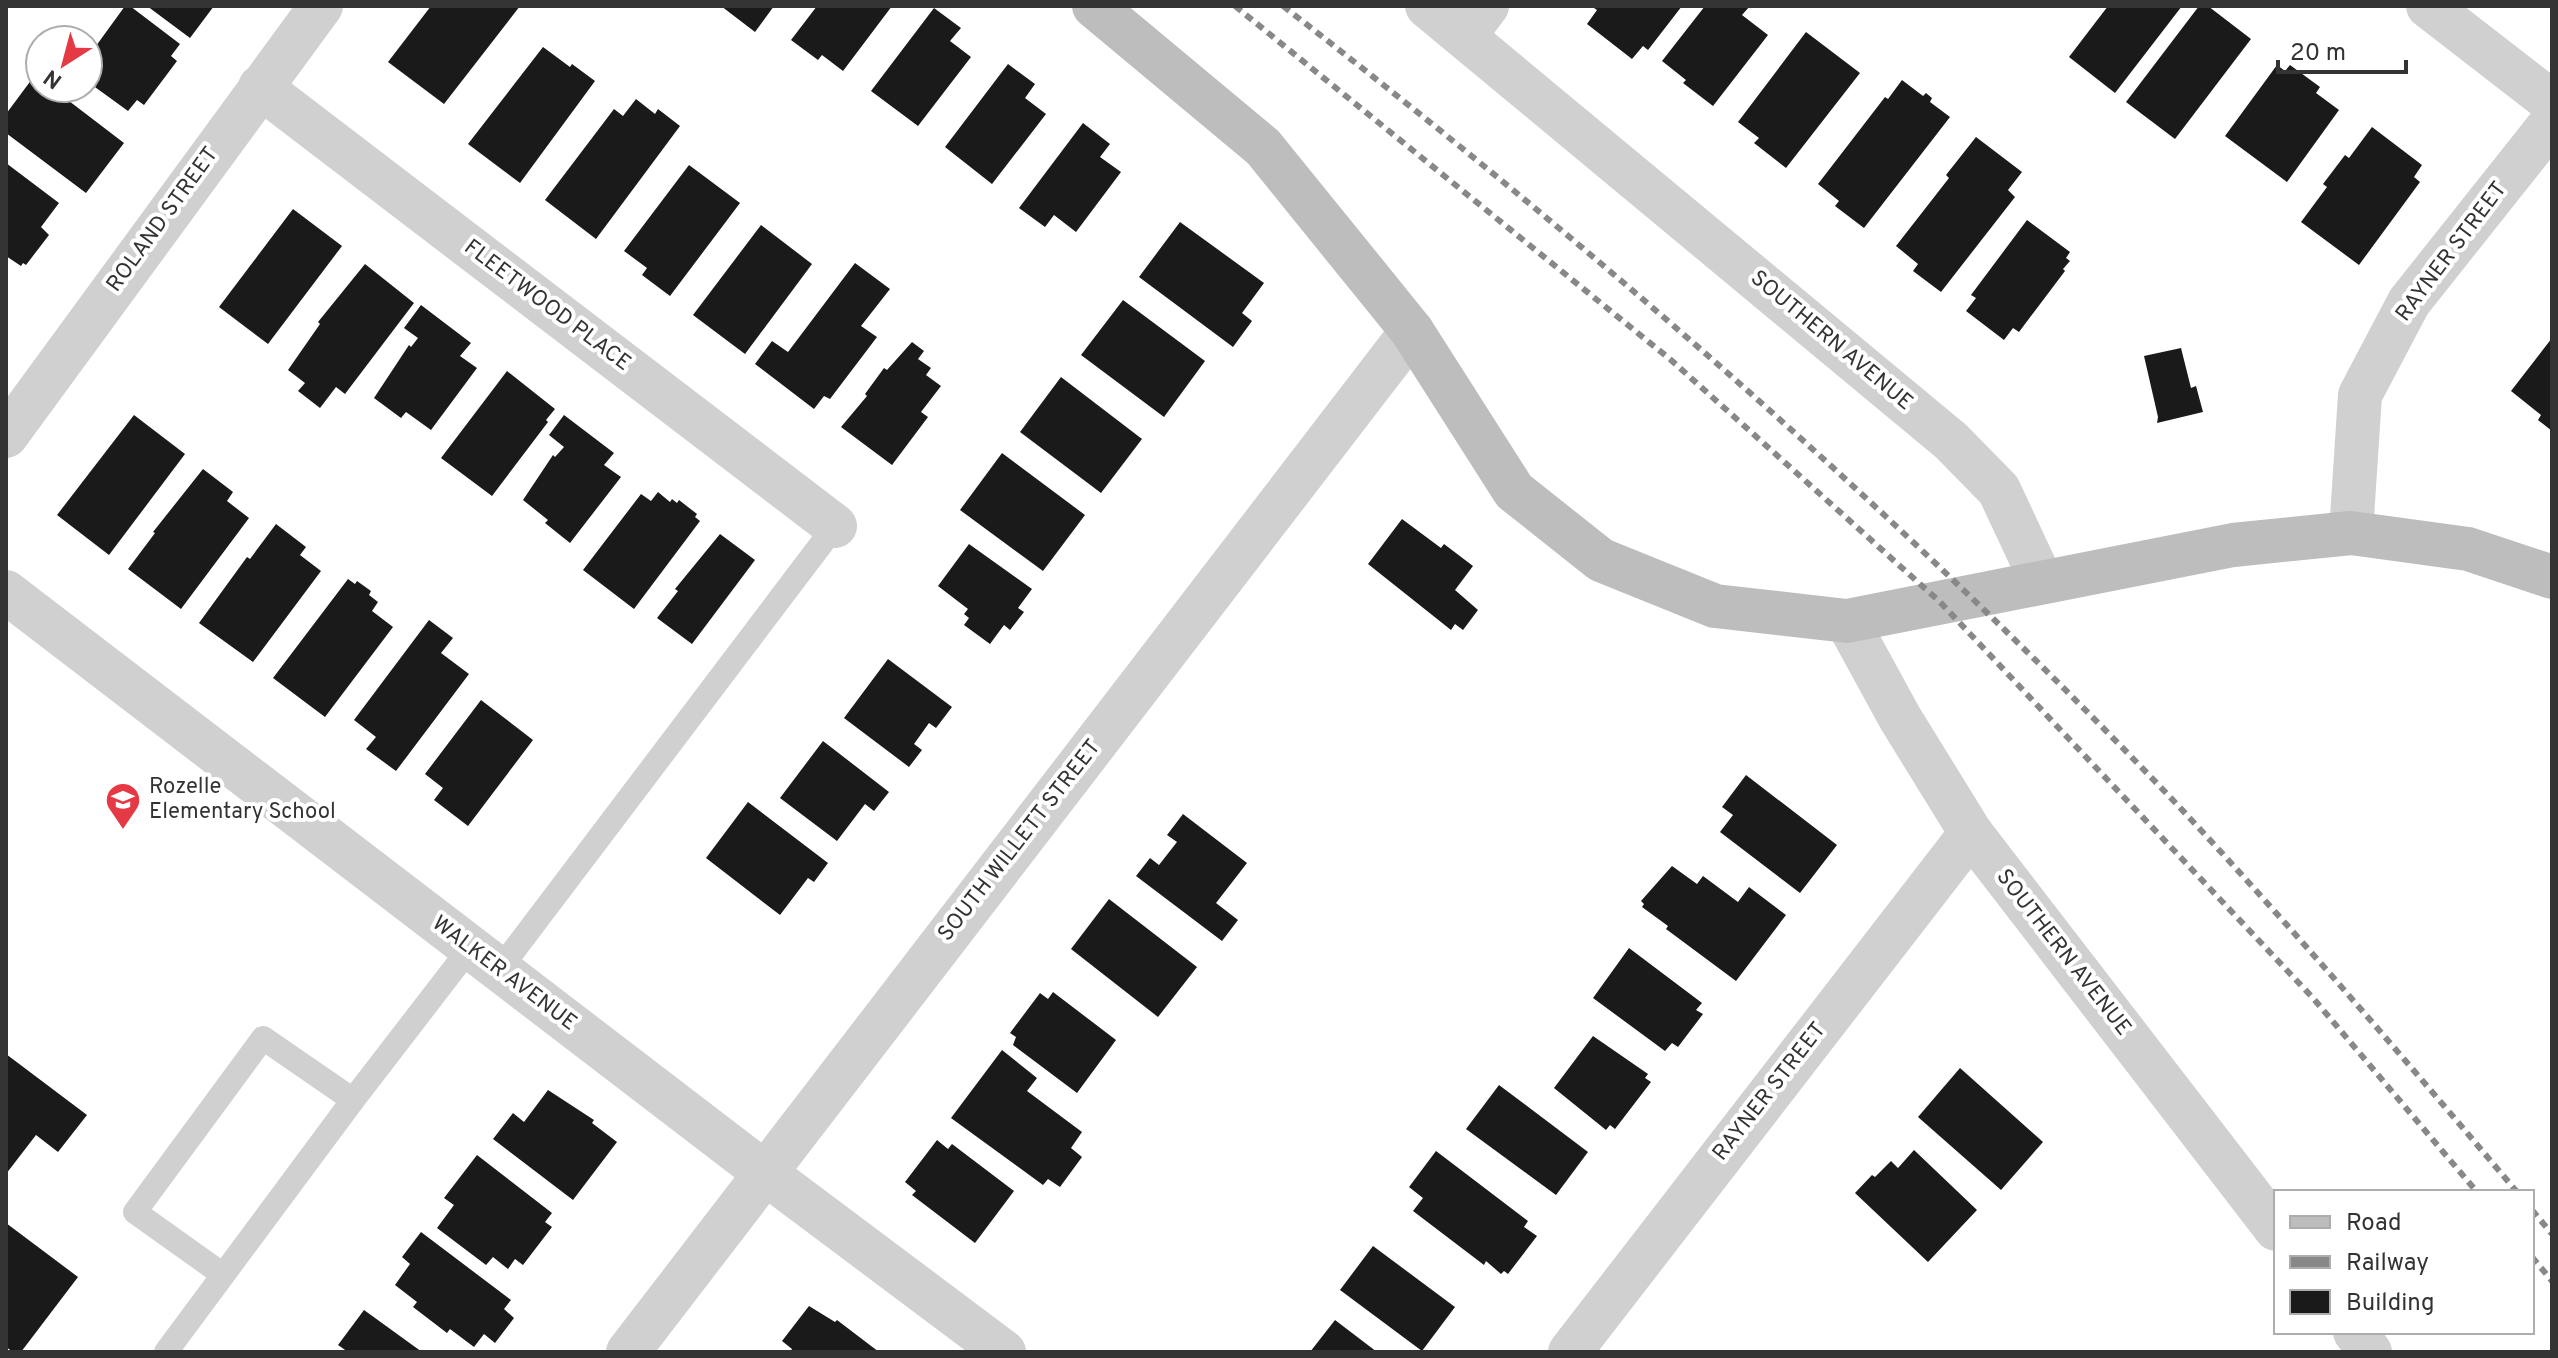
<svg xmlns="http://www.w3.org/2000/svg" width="2558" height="1358" viewBox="0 0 2558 1358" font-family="Overpass,sans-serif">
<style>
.building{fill:#1a1a1a}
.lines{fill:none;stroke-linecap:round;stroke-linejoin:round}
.lane{stroke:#d0d0d0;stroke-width:24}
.street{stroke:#d0d0d0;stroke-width:44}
.secondary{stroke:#bdbdbd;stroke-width:44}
.rail{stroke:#888;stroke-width:6;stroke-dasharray:8 6;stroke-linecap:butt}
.labels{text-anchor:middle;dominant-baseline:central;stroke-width:8;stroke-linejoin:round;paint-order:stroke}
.street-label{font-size:22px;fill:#333;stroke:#fff}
.poi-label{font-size:22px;fill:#333;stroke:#fff;text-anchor:start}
</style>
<rect width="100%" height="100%" fill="#fff"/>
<!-- building -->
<g class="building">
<path d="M125,6H130L180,44L171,56L177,61L144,105L137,100L128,111L88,82V57Z"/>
<path d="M147,6H214L190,38Z"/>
<path d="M431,6H520L444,104L388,62Z"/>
<path d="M721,6H774L755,32Z"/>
<path d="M817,6H892L843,71L822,55L818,60L791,40Z"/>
<path d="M1591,6H1682L1648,50L1643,46L1632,59L1587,24L1597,10Z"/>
<path d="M1705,6H1750L1742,15L1768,35L1713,106L1683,83L1686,80L1662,61Z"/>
<path d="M2108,6H2182L2115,93L2069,57Z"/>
<path d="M2199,6H2208L2251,39L2175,139L2126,102Z"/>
<path d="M934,8L961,28L950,41L971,57L918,126L871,91Z"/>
<path d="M1806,32L1860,73L1786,168L1754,143L1759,138L1738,122Z"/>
<path d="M543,47L570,67L572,64L595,81L520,183L468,144Z"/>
<path d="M1008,64L1035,84L1025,98L1046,114L992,184L945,147Z"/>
<path d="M2277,65L2285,71L2290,65L2320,87L2316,93L2339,110L2287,182L2225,136Z"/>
<path d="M35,75L40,79V88H52L124,143L86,193L6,133V114Z"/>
<path d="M1902,80L1923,96L1926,93L1932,98L1930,102L1950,117L1864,228L1835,206L1839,201L1818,184L1885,97L1888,99Z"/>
<path d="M636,99L655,114L658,109L680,126L596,239L545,200L614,109L623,116Z"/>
<path d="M1083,123L1110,144L1100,157L1121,172L1076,232L1054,215L1045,227L1019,208Z"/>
<path d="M2372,127L2422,165L2414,177L2420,182L2359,265L2301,222L2327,187L2323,184L2345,155L2349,158Z"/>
<path d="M1976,137L2022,172L2008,190L2015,197L1941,292L1913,271L1918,264L1896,246L1949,178L1946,175Z"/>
<path d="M6,163L59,203L41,227L49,235L26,265L23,263L21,266L6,256Z"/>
<path d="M689,165L740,203L670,296L642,275L647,268L624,251Z"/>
<path d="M293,209L342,246L268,344L219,307Z"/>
<path d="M2027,220L2070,252L2066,258L2070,261L2063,269L2065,271L2019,332L2013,328L2004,340L1966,311L1976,298L1971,295Z"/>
<path d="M1180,222L1264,283L1242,313L1252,321L1233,347L1139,277Z"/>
<path d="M761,225L812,264L745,354L693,315Z"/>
<path d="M855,263L890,289L861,326L877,337L830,399L824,396L814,409L755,364L772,341L788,352Z"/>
<path d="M365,264L414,303L345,394L336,387L320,408L298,391L305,383L288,370L320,324L318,322Z"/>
<path d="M1123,300L1205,361L1164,417L1081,355Z"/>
<path d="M421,305L471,343L460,356L477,368L431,430L406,412L401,418L374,398L409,345L411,347L418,338L404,328Z"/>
<path d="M2552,338V431L2538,420L2541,415L2511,391Z"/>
<path d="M912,342L924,351L918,359L931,368L926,375L941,386L921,412L928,417L892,465L841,427L867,396L865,394L884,368L887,370Z"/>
<path d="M2181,348L2191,388L2196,386L2203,412L2157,423L2158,417L2144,356Z"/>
<path d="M507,371L555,409L546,420L548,422L492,496L441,458Z"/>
<path d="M1061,377L1142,439L1101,493L1020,432Z"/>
<path d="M134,415L185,454L109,555L57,515Z"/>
<path d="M564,415L614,453L604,465L621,477L570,543L545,523L548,520L523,500L553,455L555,457L564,447L549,435Z"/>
<path d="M1002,453L1085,515L1043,571L960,510Z"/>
<path d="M203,469L233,492L227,501L249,518L181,609L128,569L155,533L153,532Z"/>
<path d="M658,492L670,502L672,499L677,503L679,500L697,514L695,517L700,521L634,609L583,570L641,494L651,501Z"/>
<path d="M1402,519L1441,548L1444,544L1473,566L1455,590L1478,610L1463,630L1455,624L1451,630L1368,564Z"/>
<path d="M276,524L306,547L300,555L321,571L253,662L199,623L247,557L250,559Z"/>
<path d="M720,534L755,560L692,644L657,618L678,591L675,589Z"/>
<path d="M969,544L1032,589L1018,608L1024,612L1010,630L1004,625L990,644L964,625L969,618L964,614L968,609L938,586Z"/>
<path d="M348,579L355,584L357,581L371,591L369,595L378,602L372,611L393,627L325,717L273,678Z"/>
<path d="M429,620L453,638L441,653L469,674L396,771L366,749L376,737L354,720Z"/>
<path d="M888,659L952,707L936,728L929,723L914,744L922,750L909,767L844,718Z"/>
<path d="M481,700L533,740L468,826L434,800L443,788L425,774Z"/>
<path d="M823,741L889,792L874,811L865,804L837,841L780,798Z"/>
<path d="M1746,775L1837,845L1800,893L1720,832L1733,815L1722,807Z"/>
<path d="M748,802L828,863L814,882L808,878L780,915L706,858Z"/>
<path d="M1183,814L1247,863L1216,903L1238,920L1222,941L1136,876L1150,858L1159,865L1177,842L1167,835Z"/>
<path d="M1672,866L1697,884L1703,876L1738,902L1749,887L1786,915L1736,981L1666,929L1668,926L1642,907L1644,904L1641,901Z"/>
<path d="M1109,899L1197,967L1158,1017L1071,949Z"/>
<path d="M1629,948L1702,1003L1696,1010L1703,1014L1678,1047L1672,1043L1665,1051L1593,998Z"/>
<path d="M1053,992L1116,1040L1077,1093L1013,1045L1016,1037L1010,1033L1040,993L1048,999Z"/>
<path d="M1593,1036L1648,1074L1645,1078L1651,1082L1615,1129L1610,1125L1606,1130L1554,1088Z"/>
<path d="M1002,1050L1037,1078L1027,1091L1082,1132L1071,1148L1082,1157L1060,1187L1048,1179L1043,1185L951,1118Z"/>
<path d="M6,1054L87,1115L58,1152L36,1135L6,1174Z"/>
<path d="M1960,1068L2043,1142L2001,1190L1918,1117Z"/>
<path d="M1499,1085L1588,1152L1556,1195L1466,1129Z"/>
<path d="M548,1090L594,1120L592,1123L617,1142L573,1200L493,1139L513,1113L524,1122Z"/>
<path d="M937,1140L948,1149L952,1144L1014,1191L975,1243L912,1195L916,1191L905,1182Z"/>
<path d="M1914,1150L1977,1210L1928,1262L1855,1193L1872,1175L1875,1177L1891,1161L1898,1168Z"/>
<path d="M1436,1151L1528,1221L1524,1227L1537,1236L1508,1274L1504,1271L1501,1274L1486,1261L1484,1265L1413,1211L1423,1198L1409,1187Z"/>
<path d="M477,1155L552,1213L545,1222L552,1227L523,1265L515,1259L508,1269L493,1257L486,1265L437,1228L454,1205L444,1198Z"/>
<path d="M6,1223L78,1277L21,1352H13L6,1347Z"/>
<path d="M421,1232L511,1300L504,1309L514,1318L495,1343L484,1334L474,1347L450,1329L447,1333L413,1307L417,1302L395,1285L410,1264L402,1257Z"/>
<path d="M1373,1246L1455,1307L1422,1351L1340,1290Z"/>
<path d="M809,1306L835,1322L837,1320L879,1352H790L792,1349L782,1341Z"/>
<path d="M364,1310L422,1352H348L338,1345Z"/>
<path d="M1335,1320L1377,1352H1310Z"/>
</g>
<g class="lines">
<!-- lane -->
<g class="lane">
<path d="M499,970L835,526"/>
<path d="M222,1274L135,1212L263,1038L353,1100"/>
<path d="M166,1352L353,1100L470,948"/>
</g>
<!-- street -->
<g class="street">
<path d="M1427,6L1951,441L1999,490L2042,582"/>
<path d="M2428,6L2552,102"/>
<path d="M1465,35L1487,6"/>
<path d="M260,87L835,526"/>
<path d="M6,436L321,6"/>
<path d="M2351,533L2360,395L2409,302L2552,122"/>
<path d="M6,592L765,1173L1004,1352"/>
<path d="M1847,621L1900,718L1971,833L2276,1229"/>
<path d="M2355,1332L2370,1352"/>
<path d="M628,1352L1412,331"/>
<path d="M1570,1352L1971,833"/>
</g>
<!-- secondary -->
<path class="secondary" d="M1094,6L1263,147L1412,331L1514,491L1601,560L1715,606L1847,621L2233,545L2351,533L2468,549L2552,577"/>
<!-- rail -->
<g class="rail">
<path d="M1235,6L1671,360L1940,602L2313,998L2477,1192"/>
<path d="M1283,6C1596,249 1896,510 2170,797C2290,925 2404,1058 2517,1192"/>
<path d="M2532,1210L2552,1234"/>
<path d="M2532,1257L2552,1281"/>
</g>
</g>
<!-- icons -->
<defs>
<symbol id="school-pin" viewBox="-11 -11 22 30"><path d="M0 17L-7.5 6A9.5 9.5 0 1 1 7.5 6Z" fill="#e63946" stroke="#fff"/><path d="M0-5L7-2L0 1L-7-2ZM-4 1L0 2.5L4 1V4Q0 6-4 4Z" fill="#fff"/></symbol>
</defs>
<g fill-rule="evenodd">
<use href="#school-pin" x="103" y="780" width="40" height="54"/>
</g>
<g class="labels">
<!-- street labels -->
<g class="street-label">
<text transform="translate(163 220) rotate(-54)">ROLAND STREET</text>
<text transform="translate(2452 252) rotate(-53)">RAYNER STREET</text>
<text transform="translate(547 306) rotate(37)">FLEETWOOD PLACE</text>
<text transform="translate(1831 341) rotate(40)">SOUTHERN AVENUE</text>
<text transform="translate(1020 841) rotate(-52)">SOUTH WILLETT STREET</text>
<text transform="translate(2063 953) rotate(52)">SOUTHERN AVENUE</text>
<text transform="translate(504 974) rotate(37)">WALKER AVENUE</text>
<text transform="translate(1770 1092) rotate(-52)">RAYNER STREET</text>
</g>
<!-- poi labels -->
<g class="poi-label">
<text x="149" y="787">Rozelle<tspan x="149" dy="25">Elementary School</tspan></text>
</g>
</g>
<!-- border -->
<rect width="2558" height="1358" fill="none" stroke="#333333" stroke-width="16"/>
<!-- legend -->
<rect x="2274" y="1190" width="260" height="144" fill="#ffffff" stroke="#adadad" stroke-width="2"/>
<rect x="2290" y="1216" width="40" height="12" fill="#bdbdbd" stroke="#adadad" stroke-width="2"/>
<text x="2346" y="1230" font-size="24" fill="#333333">Road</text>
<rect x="2290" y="1256" width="40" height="12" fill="#888888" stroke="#adadad" stroke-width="2"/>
<text x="2346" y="1270" font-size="24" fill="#333333">Railway</text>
<rect x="2290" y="1290" width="40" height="24" fill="#1a1a1a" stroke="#adadad" stroke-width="2"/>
<text x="2346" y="1310" font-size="24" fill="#333333">Building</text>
<!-- north arrow -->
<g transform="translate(64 64) rotate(216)"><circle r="38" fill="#ffffff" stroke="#adadad" stroke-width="2"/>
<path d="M0-6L14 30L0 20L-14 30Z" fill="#e63946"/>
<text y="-12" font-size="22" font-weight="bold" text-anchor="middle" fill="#333333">N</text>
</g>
<!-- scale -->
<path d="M2278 60v12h128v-12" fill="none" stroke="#333333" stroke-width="4"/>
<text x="2290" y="60" font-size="24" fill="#333333" stroke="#ffffff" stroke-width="6" paint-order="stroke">20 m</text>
</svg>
